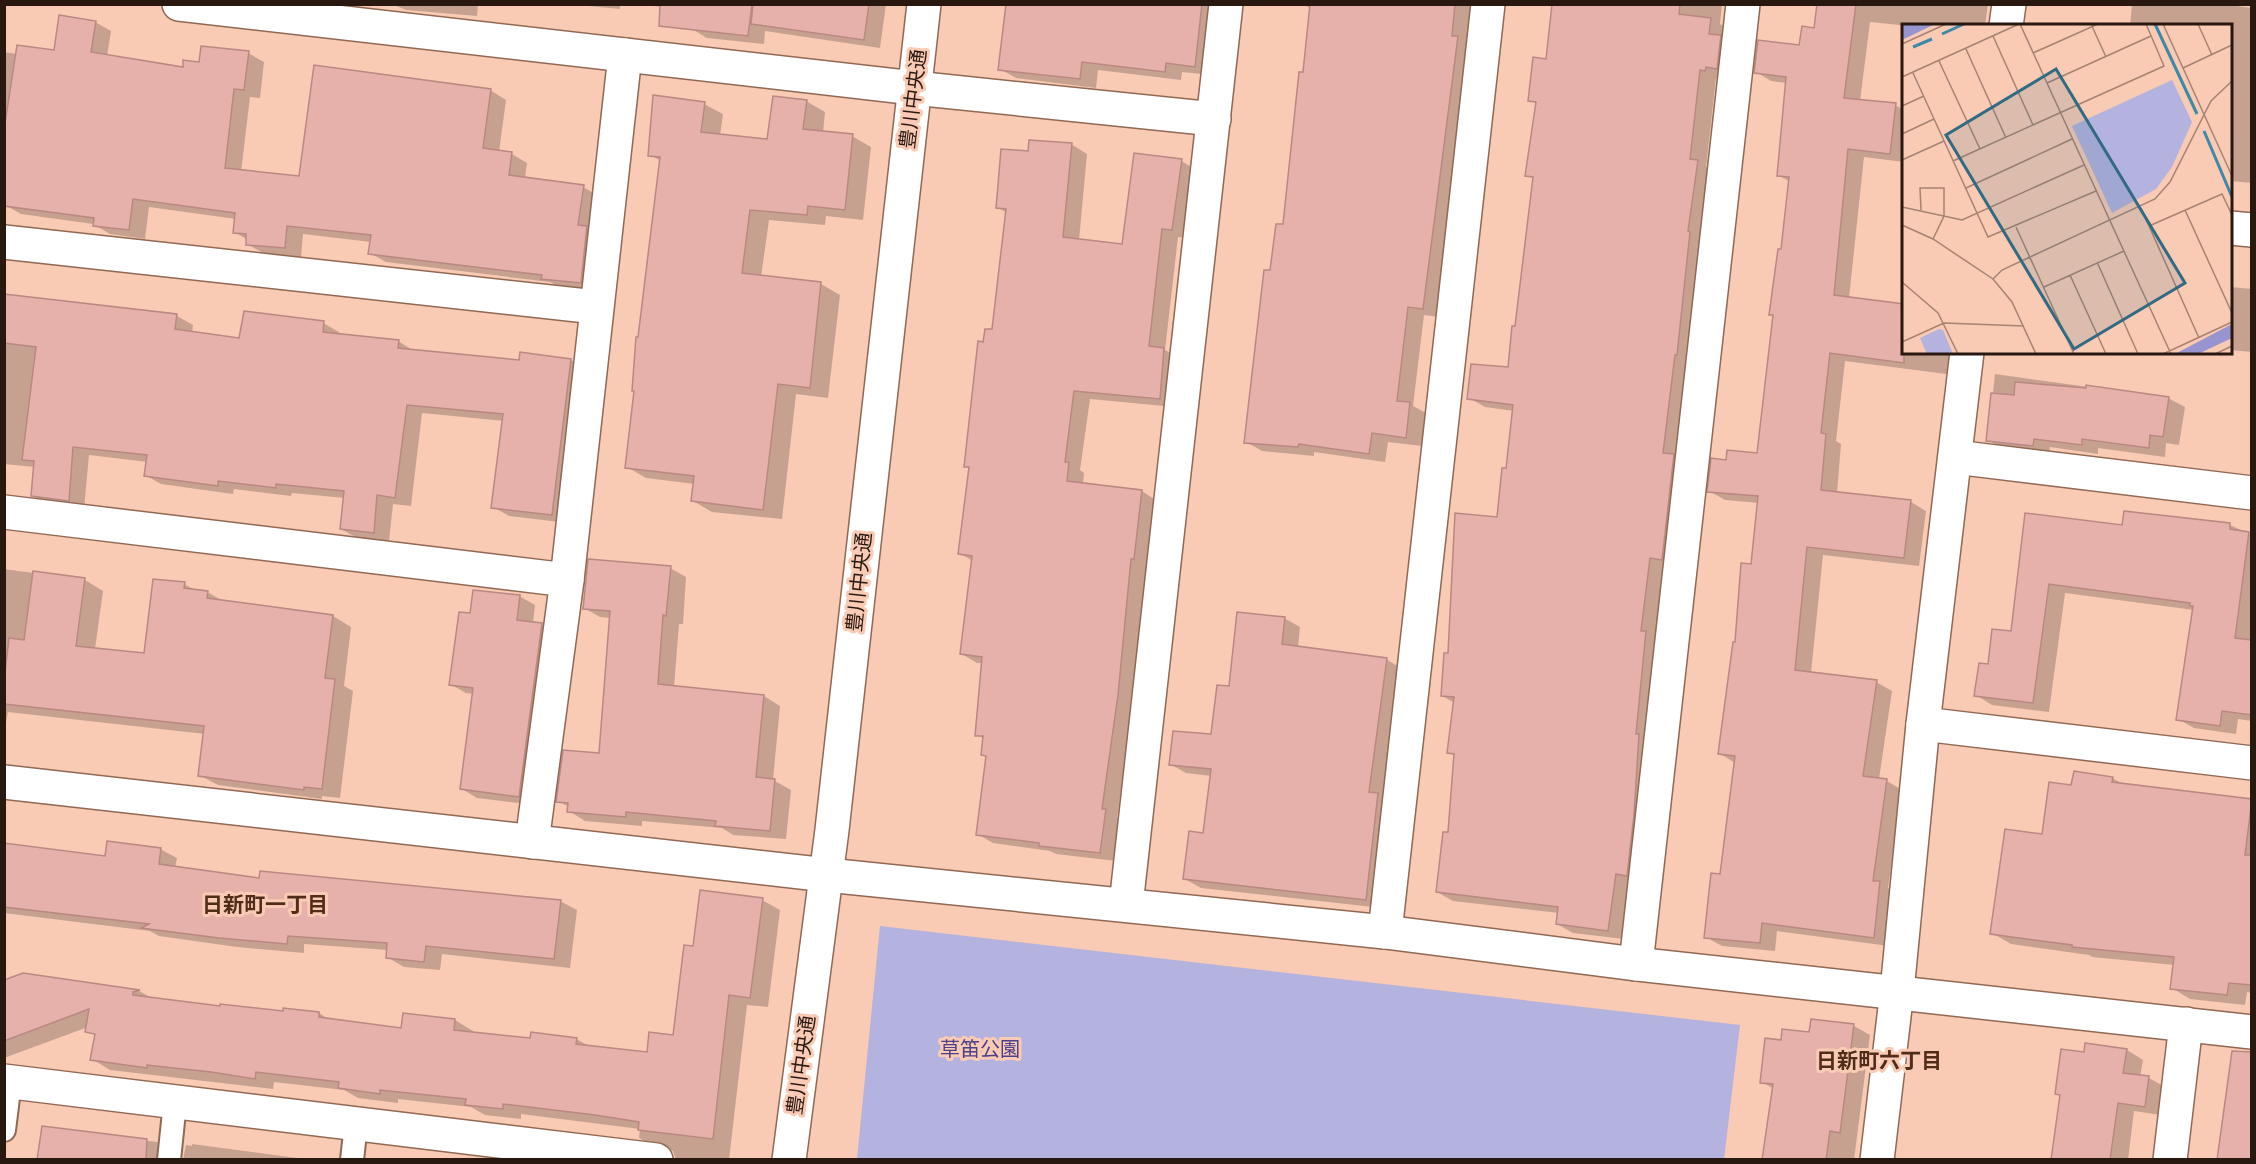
<svg xmlns="http://www.w3.org/2000/svg" width="2256" height="1164" viewBox="0 0 2256 1164" font-family="'Space Grotesk','Noto Sans JP',sans-serif">
<style>
.green{fill:#b4b2df}
.shadow{fill:#0003}
.building{fill:#e5b1aa;stroke:#b98882;stroke-width:1.5}
.lines{fill:none;stroke-linecap:round;stroke-linejoin:round}
.service-casing{stroke:#916854;stroke-width:26}
.minor-casing{stroke:#916854;stroke-width:36}
.tertiary-casing{stroke:#916854;stroke-width:36}
.service{stroke:#fff;stroke-width:22}
.minor{stroke:#fff;stroke-width:33}
.tertiary{stroke:#fff;stroke-width:33}
.labels{text-anchor:middle;dominant-baseline:central;stroke-width:6;stroke-linejoin:round;paint-order:stroke}
.street-label{font-size:20px;fill:#291810;stroke:#f9cab4}
.park-label{font-size:20px;fill:#4c418a;stroke:#f9cab4}
.neighbourhood-label{font-size:21px;font-weight:bold;fill:#502c19;stroke:#f9cab4}
.inset-river{fill:none;stroke:#3e89a7;stroke-width:3}
.inset-road{fill:none;stroke:#a68372;stroke-width:1.5}
.view{fill:#306b83;fill-opacity:0.15;stroke:#306b83;stroke-width:3}
.inset-edge{fill:none;stroke:#291810;stroke-width:3}
</style>
<rect width="100%" height="100%" fill="#f9cab4"/>
<!-- green -->
<path class="green" d="M880,926L1740,1025L1724,1159H857Z"/>
<!-- shadow -->
<g class="shadow">
<path d="M392,4H478L477,16L406,10Z"/>
<path d="M567,4H620V9Z"/>
<path d="M637,4H886L880,48L765,31L764,44L707,38L692,29L694,11Z"/>
<path d="M1007,4H1219L1211,75L1182,72L1181,80L1098,70L1096,88L1016,78L1000,69Z"/>
<path d="M1303,4H1478L1439,317L1424,315L1413,406L1426,413L1422,446L1388,442L1385,462L1314,452V456L1262,451L1246,442L1272,272L1284,226L1311,9Z"/>
<path d="M1553,4H1722L1720,24L1726,28L1721,79L1716,78L1706,167L1713,171L1624,939L1573,933L1557,924L1559,913L1453,901L1437,892L1449,834L1456,756L1449,752L1455,703L1442,696L1450,655L1498,518L1507,470L1514,411L1485,407L1469,398L1510,369L1534,179L1527,175L1537,104L1530,100L1547,60Z"/>
<path d="M1818,4H1988L1985,26H1909L1870,22L1860,101L1895,105L1904,110V162L1864,157L1849,298L1904,352H1967L1962,376L1845,361L1836,441L1841,444L1837,493L1911,502L1926,511L1919,566L1823,555L1811,673L1876,682L1892,691L1879,779L1887,781L1902,790L1888,888L1895,892L1889,946L1777,931L1775,951L1722,946L1706,937L1721,876L1735,763L1719,753L1736,644L1752,565L1759,503L1725,500L1709,491L1728,462L1759,454L1774,316L1771,314L1782,251L1790,182L1778,175L1787,83L1771,81L1756,72L1801,47L1816,30Z"/>
<path d="M2132,4H2222L2252,8V183L2230,181V26H2130Z"/>
<path d="M95,22L111,31L107,56L184,68L248,53L264,62L260,98L250,97L241,172L300,177L490,90L506,100L499,152L512,154L527,163L525,178L583,187L599,196L597,291L559,287L550,282L386,262L370,253L371,242L303,234L301,257L263,253L247,244L248,240L234,232L236,219L149,207L145,239L110,234L93,224L21,214L5,205L4,52L17,54L55,52Z"/>
<path d="M806,101L825,112L823,133L852,136L871,147L863,220L826,216L825,225L769,220L761,277L821,284L840,295L828,398L796,394L782,519L712,512L693,501L695,484L646,478L627,467L639,339L661,161L650,155L704,104L723,114L720,136L768,141Z"/>
<path d="M1071,144L1087,154L1079,240L1123,246L1181,161L1197,170L1188,238L1178,237L1165,350L1180,358L1175,407L1090,399L1080,470L1084,473L1083,484L1142,491L1157,501L1149,567H1147L1133,704L1117,818L1121,820L1116,861L1056,854L1050,851L993,843L977,834L988,757L983,754L985,739L977,735L983,663H977L962,654L973,561L959,553L970,469L965,466L985,343L993,331L1007,213L997,207L1030,152Z"/>
<path d="M2230,287L2252,289V352L2230,350Z"/>
<path d="M4,293L10,296L177,316L193,325L192,333L240,340L323,323L339,332V335L398,341L414,351L521,362L571,360L587,369L568,523L509,516L493,507L504,421L422,413L411,506L393,504L389,541L357,538L341,529L345,498L292,493L291,496L234,489L233,494L161,484L145,475L148,462L89,455L84,509L49,505L33,496L35,467L4,464Z"/>
<path d="M1995,374L2168,398L2185,407L2179,445L2166,443L2165,457L2098,448V454L2050,447L2049,455L2004,449L1988,440Z"/>
<path d="M2027,515L2124,527L2230,525L2252,535V721L2238,719L2236,734L2194,728L2178,719L2194,610L2065,593L2049,712L1992,705L1976,695L1989,666L2013,633Z"/>
<path d="M670,568L686,577L683,624H679L674,687L764,696L780,706L773,780L791,790L786,839L733,835L722,828L642,821V826L585,821L569,811V807L558,801L600,755L611,618L600,617L584,608Z"/>
<path d="M4,569L85,580L103,591L95,649L145,655L184,584L197,591L207,592L225,602L333,616L351,627L344,686L353,691L340,798L322,796V799L218,785L199,775L205,734L8,712L4,732Z"/>
<path d="M519,596L535,605L533,623L542,625L557,634L535,805L477,798L462,789L474,694L466,693L450,684L471,615Z"/>
<path d="M1284,618L1300,627L1298,648L1386,659L1402,669L1382,908L1201,888L1185,879L1204,834L1212,776L1186,773L1170,764L1212,736L1231,688Z"/>
<path d="M2112,778L2125,785L2251,800L2252,993L2247,992L2245,1005L2190,999L2172,988L2174,965L2092,957L2089,955L2011,944L1992,933L2043,836L2073,787Z"/>
<path d="M4,845L106,857L160,849L177,858L175,868L260,880L560,901L577,910L570,968L442,954L440,970L404,967L387,957L388,950L304,944V953L237,947L159,936L150,931L4,913Z"/>
<path d="M762,900L780,910L768,1007L747,1005L729,1160H676L673,1151L658,1149L639,1138L640,1129L521,1114V1119L485,1115L471,1107L398,1099V1103L358,1098L344,1090L274,1082L273,1089L110,1070L92,1059L96,1036L87,1031L88,1027L4,1058V981L23,974L139,991L154,999L284,1012L319,1013L330,1020L403,1029L455,1020L473,1031V1033L531,1040L576,1039L591,1047L649,1054L674,1036L695,948Z"/>
<path d="M1812,1021L1854,1026L1870,1035L1854,1160H1766L1774,1089L1762,1082L1782,1042L1811,1034Z"/>
<path d="M2127,1050L2143,1060L2140,1077L2149,1078L2165,1087L2161,1115L2134,1111L2128,1160H2052L2061,1096L2057,1093L2085,1054Z"/>
<path d="M43,1128L157,1142L173,1151V1160H39Z"/>
<path d="M192,1144L312,1160H183L186,1145L192,1146Z"/>
</g>
<!-- building -->
<g class="building">
<path d="M660,4H752L748,36L659,26Z"/>
<path d="M753,4H869L864,40L751,24Z"/>
<path d="M1006,4H1202L1195,67L1166,63L1165,72L1082,62L1080,79L998,70Z"/>
<path d="M1310,4H1455L1452,36H1458L1423,309L1408,307L1397,401L1410,402L1406,438L1372,433L1369,454L1299,444L1298,447L1244,443L1264,270H1270L1276,224H1283L1299,72H1303Z"/>
<path d="M1552,4H1680L1679,14L1711,18L1709,34L1721,35L1717,69L1706,67L1705,71L1700,70L1690,159L1698,160L1688,231L1690,232L1677,355H1675L1663,453L1674,454L1662,560L1650,558L1641,631H1646L1636,734H1639L1634,815L1627,876L1616,874L1608,931L1556,924L1558,907L1436,892L1443,832H1448L1454,754L1447,753L1454,697L1441,696L1444,653H1448L1455,513L1497,517L1502,468H1506L1513,405L1467,399L1471,364L1508,367L1512,326H1515L1533,177L1525,176L1536,102L1528,101L1533,57L1546,59Z"/>
<path d="M1817,4H1856L1844,98L1896,103L1890,154L1848,149L1834,295L1904,304V363L1830,353L1821,433L1826,434L1821,490L1911,500L1904,558L1807,547L1795,670L1877,680L1863,776L1887,779L1873,881H1880L1874,938L1762,923L1760,943L1704,938L1711,873L1720,874L1735,756L1718,754L1733,642H1735L1741,563L1751,564L1758,496L1707,492L1711,458L1726,460L1727,450L1757,453L1773,315H1769L1778,249H1781L1789,177L1777,176L1786,77L1754,73L1758,40L1799,45L1802,26L1814,28Z"/>
<path d="M59,15L96,21L91,52L183,67V60L199,62L201,46L249,51L244,90L234,89L225,168L299,176L314,65L491,89L483,148L512,152L509,175L584,185L578,225L587,226L581,283L541,279L542,275L368,254L371,235L287,226L285,248L246,245V234L233,233L235,213L133,199L129,230L93,226L94,218L4,206V130L17,45L54,50Z"/>
<path d="M653,95L705,102L701,132L767,139L773,96L807,100L803,129L853,134L845,210L808,206L807,215L750,210L742,273L821,282L810,388L778,384L763,510L691,501L694,476L625,468L634,391H632L636,337H638L660,157L648,156Z"/>
<path d="M1029,140L1072,143L1063,237L1122,244L1134,153L1182,159L1172,230L1162,229L1149,346L1164,348L1160,399L1074,391L1065,462H1069L1067,481L1142,490L1134,559H1131L1118,695L1102,809H1106L1100,853L1039,846V843L976,835L986,756L981,755L983,736H975L982,657L960,654L972,556L958,554L969,467H964L978,341L983,342L985,329H992L1006,209L996,208L1001,149L1028,151Z"/>
<path d="M4,294L177,314L175,329L239,338L244,311L324,321L323,332L399,340L398,348L519,360L520,352L571,359L552,515L491,508L503,414L407,405L395,498L377,495L374,533L340,529L344,491L276,484V488L218,481V486L144,476L147,455L73,447L69,501L31,496L34,461L22,460L36,347L4,343Z"/>
<path d="M2015,382L2086,388V385L2169,397L2163,437L2150,435L2149,448L2082,439V445L2034,439L2033,446L1986,441L1991,393L2014,395Z"/>
<path d="M2124,511L2230,523V529L2249,532L2235,638L2252,640V715L2222,711L2220,726L2176,720L2193,606H2190V603L2049,584L2033,703L1974,696L1979,663L1988,664L1992,629L2011,631L2025,513L2122,525Z"/>
<path d="M588,559L671,566L666,616L663,615L658,684L764,695L756,777L775,779L770,831L715,826L716,821L626,812V817L567,812L568,803L556,802L563,750L599,753L610,611L583,609Z"/>
<path d="M33,571L85,578L76,646L144,653L153,579L185,582L184,588L208,591L207,598L333,615L325,678L335,679L322,789L304,787V790L198,776L204,726L4,704V681L9,638L24,640Z"/>
<path d="M473,590L520,595L517,620L542,623L519,797L460,789L473,688L449,685L459,612L470,613Z"/>
<path d="M1237,612L1285,617L1282,644L1387,658L1369,792L1378,793L1366,900L1183,879L1189,831L1203,833L1211,769L1169,765L1173,731L1211,734L1217,685L1229,686Z"/>
<path d="M2074,771L2113,777L2112,782L2252,799L2245,855H2252V985L2229,983L2227,995L2170,989L2174,957L2072,947V945L1990,934L2005,829L2042,834L2049,782L2071,785Z"/>
<path d="M107,841L161,848L159,864L259,878L260,871L561,900L554,959L426,946L424,962L386,958L387,943L288,936L287,944L219,938L141,928L149,924L4,907V843L105,856Z"/>
<path d="M700,890L763,898L750,998L729,995L713,1139L638,1130L639,1122L595,1115L503,1104V1109L465,1105L466,1099L380,1090V1094L338,1088L339,1082L256,1072L255,1079L211,1072L147,1065V1068L90,1060L95,1034L85,1032L89,1009L4,1041V980L23,973L140,990L133,992V995L220,1006V1004L283,1011V1008L319,1012V1017L401,1028L403,1013L455,1019L454,1030L530,1038L531,1032L577,1038L576,1044L647,1052L649,1032L673,1035L684,945L693,946Z"/>
<path d="M1811,1019L1854,1024L1840,1133L1830,1131L1826,1160H1762L1773,1084L1760,1083L1765,1038L1781,1040L1782,1029L1809,1032Z"/>
<path d="M2085,1043L2127,1049L2123,1073L2149,1076L2145,1107L2118,1103L2110,1160H2051L2060,1095L2055,1094L2061,1049L2084,1052Z"/>
<path d="M2232,1051L2252,1052V1160H2217Z"/>
<path d="M42,1126L147,1139L146,1160H37Z"/>
</g>
<g class="lines">
<defs>
<g id="service">
<path d="M4,1130L10,1082"/>
<path d="M169,1160L175,1102"/>
<path d="M352,1160L356,1124"/>
</g>
<g id="minor">
<path d="M179,4L914,88L1214,119"/>
<path d="M2006,26L2009,4"/>
<path d="M2230,228L2252,230"/>
<path d="M4,242L596,307"/>
<path d="M1955,457L2252,493"/>
<path d="M4,512L567,580"/>
<path d="M1923,724L2252,763"/>
<path d="M4,782L827,875L1385,932L1636,964L2252,1032"/>
<path d="M532,842L567,580L625,55"/>
<path d="M1126,905L1226,4"/>
<path d="M1385,932L1488,4"/>
<path d="M1636,964L1743,4"/>
<path d="M4,1081L656,1160"/>
<path d="M1877,1160L1897,991L1923,724L1967,352"/>
<path d="M2170,1160L2186,1024"/>
</g>
<path id="tertiary" d="M789,1160L832,830L924,4"/>
</defs>
<!-- service casing -->
<use href="#service" class="service-casing"/>
<!-- minor casing -->
<use href="#minor" class="minor-casing"/>
<!-- tertiary casing -->
<use href="#tertiary" class="tertiary-casing"/>
<!-- service -->
<use href="#service" class="service"/>
<!-- minor -->
<use href="#minor" class="minor"/>
<!-- tertiary -->
<use href="#tertiary" class="tertiary"/>
</g>
<g class="labels">
<!-- street labels -->
<g class="street-label">
<text transform="translate(913 99) rotate(-83)">豊川中央通</text>
<text transform="translate(859 582) rotate(-84)">豊川中央通</text>
<text transform="translate(801 1065) rotate(-82)">豊川中央通</text>
</g>
<!-- park labels -->
<g class="park-label">
<text x="980" y="1049">草笛公園</text>
</g>
<!-- neighbourhood labels -->
<g class="neighbourhood-label">
<text x="265" y="904">日新町一丁目</text>
<text x="1879" y="1060">日新町六丁目</text>
</g>
</g>
<!-- overview -->
<g transform="translate(1902 24)">
<rect width="330" height="330" fill="#f9cab4"/>
<path d="M270,56L290,98L270,143L254,165L210,189L170,102ZM37,305L41,306L51,330H25L18,314Z" fill="#b4b2df"/>
<path d="M0,0H33L0,16ZM330,300V314L296,330H273Z" fill="#9894cf"/>
<path class="inset-river" d="M253,0L295,90M40,10L62,0M11,23L30,15M302,107L330,173"/>
<path class="inset-road" d="M118,0L269,330M189,0L204,33M261,0L330,152M296,0L310,31M91,12L131,101M0,20L44,0M64,25L104,114M131,29L196,0M37,37L78,125M281,44L330,21M11,49L86,213L194,167M0,53L117,0M145,59L249,12M0,82L22,72M0,110L32,95M0,136L42,117M51,137L262,42L244,0M64,164L170,115M0,183L60,196L182,141M239,184L297,314M19,186L18,164H42V192L31,215M283,186L330,289M0,201L31,215L91,255L110,278L134,330M247,202L320,170L330,191M114,203L172,330M195,238L236,330M168,251L204,330M91,255L100,246L253,175L268,158L309,77L330,57M0,258L36,289L56,330M142,263L222,227M0,318L42,299L122,302M261,330L330,298M313,330L330,322"/>
<path class="view" d="M154,45L283,259L172,325L44,111Z"/>
<rect width="330" height="330" class="inset-edge"/>
</g>
<!-- border -->
<rect width="2256" height="1164" fill="none" stroke="#291810" stroke-width="12"/>
</svg>
